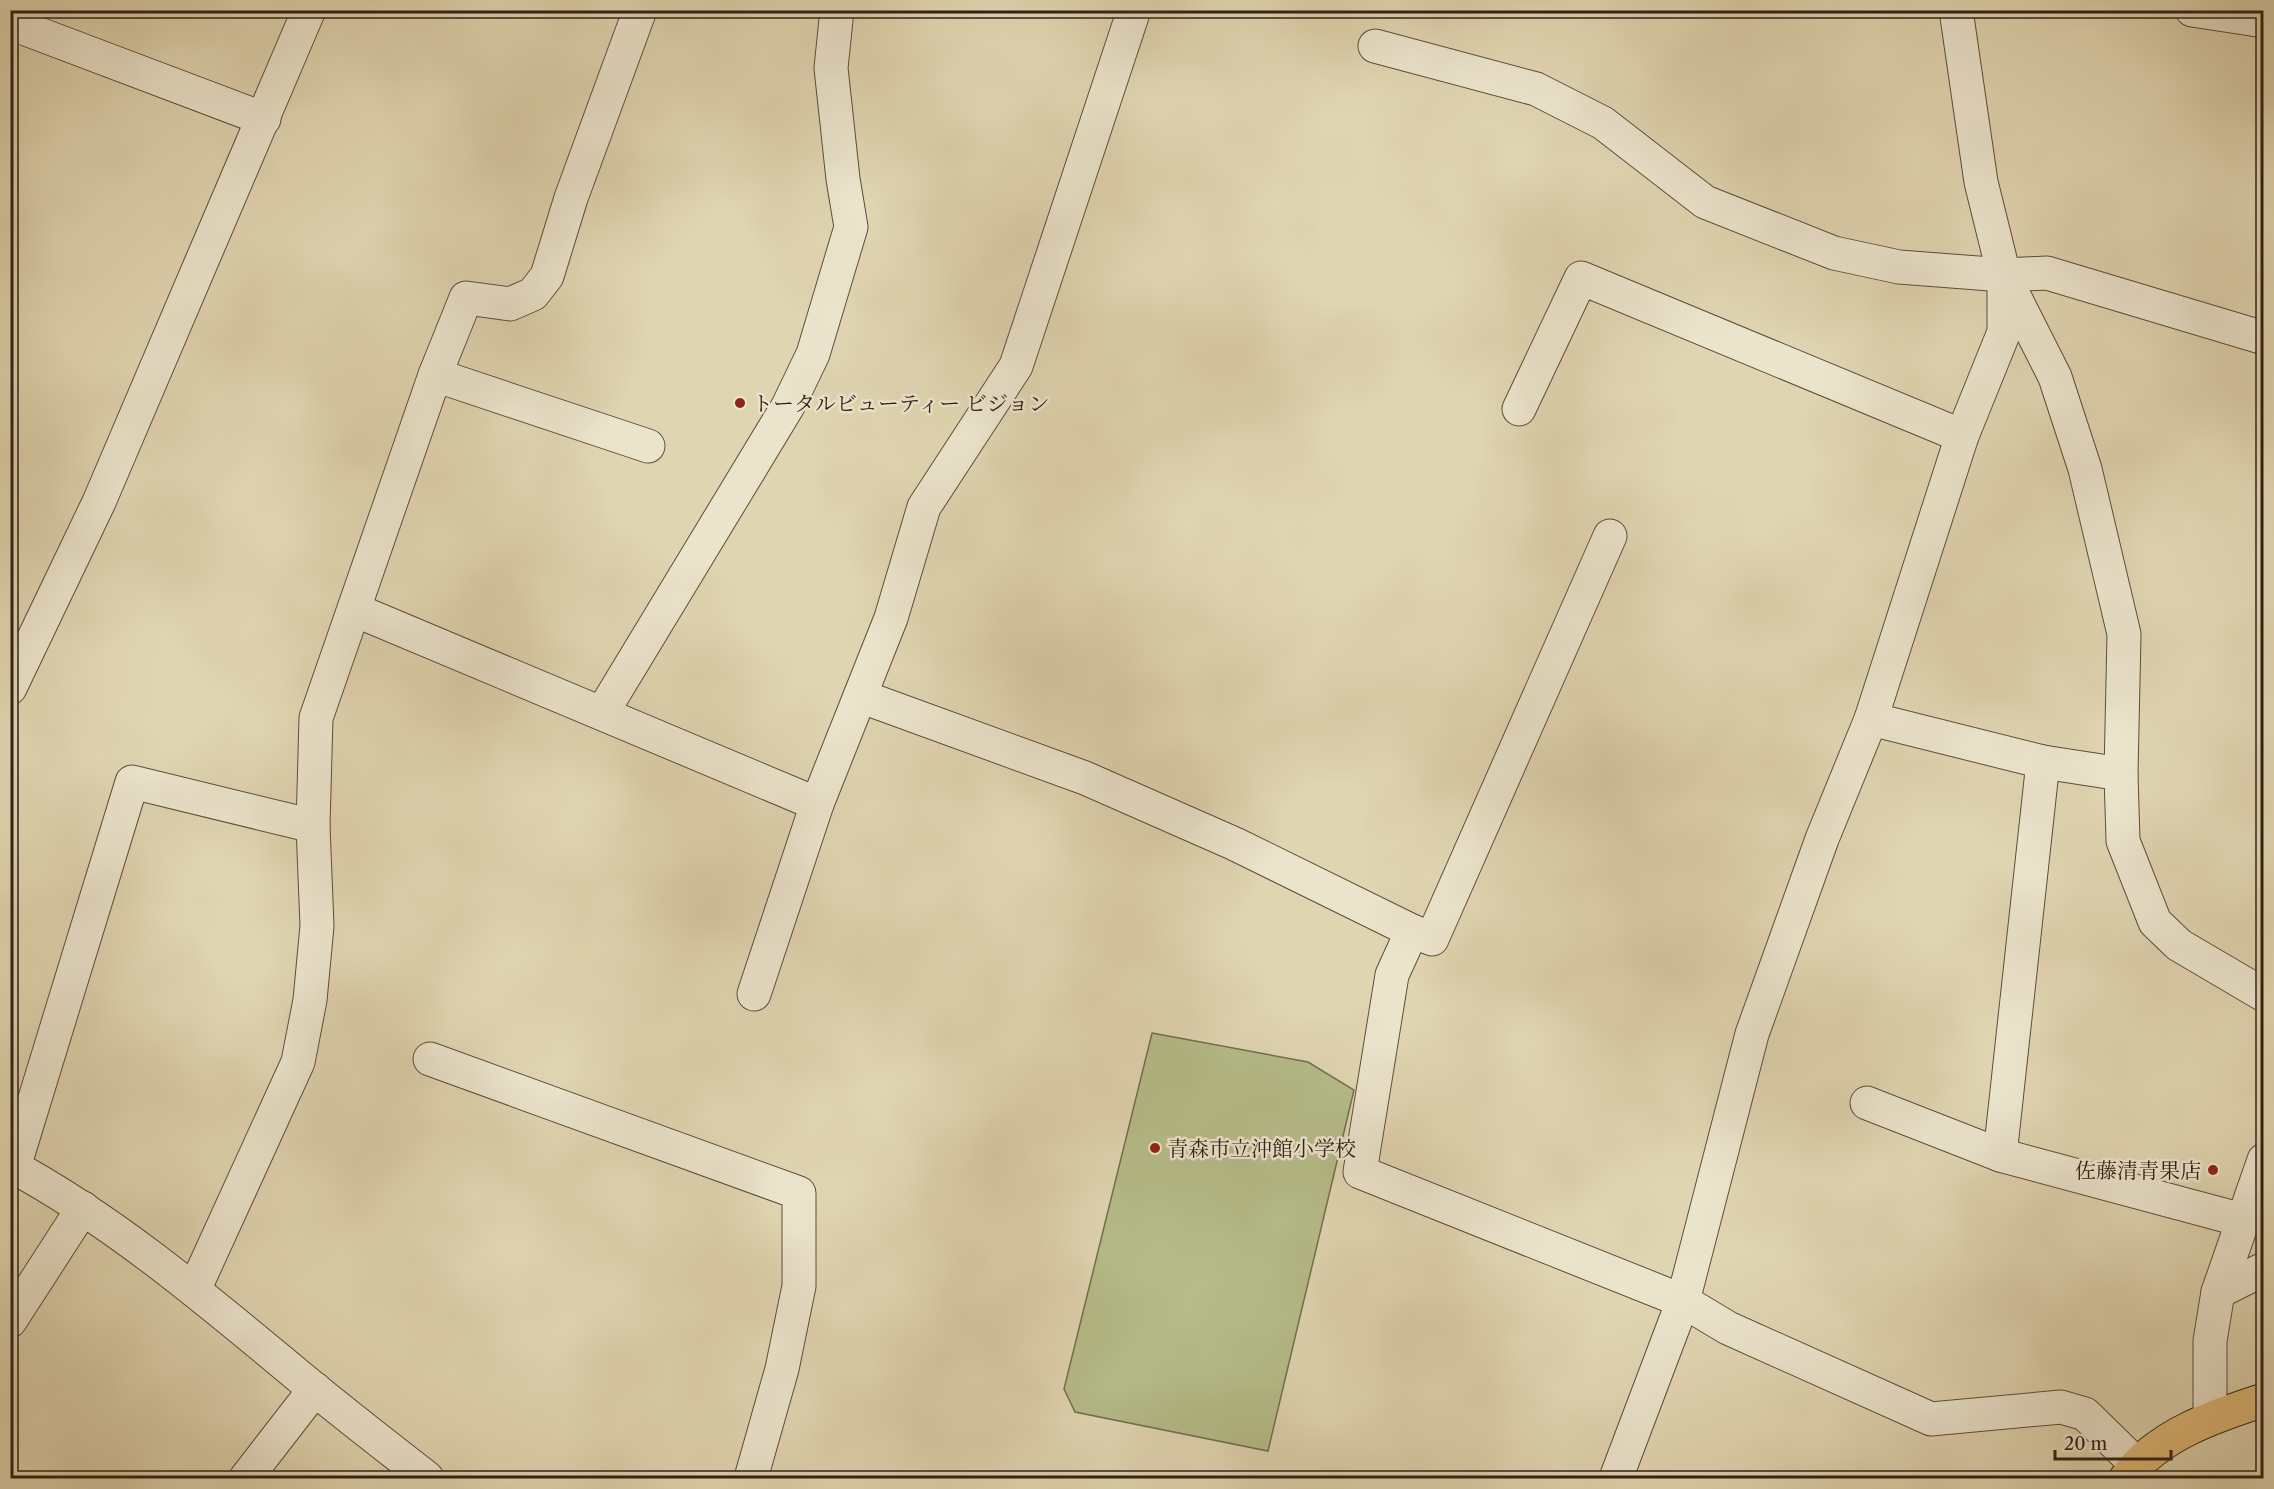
<svg xmlns="http://www.w3.org/2000/svg" width="2274" height="1489" viewBox="0 0 2274 1489" font-family="'Libre Caslon Text','Noto Serif JP',serif">
<style>
.pitch{fill:#b5bc89;stroke:#736e4f;stroke-width:1.5}
.lines{fill:none;stroke-linecap:round;stroke-linejoin:round}
.minor-casing{stroke:#5d4d3c;stroke-width:35}
.highway-casing{stroke:#312015;stroke-width:35}
.minor{stroke:#ebe4cc;stroke-width:33}
.highway{stroke:#e0ba78;stroke-width:33}
.poi-dot{fill:#8f2418;stroke:#ebe4cc;stroke-width:2}
.labels{text-anchor:middle;dominant-baseline:central;stroke-width:5;stroke-linejoin:round;paint-order:stroke}
.poi-label{font-size:21px;fill:#312015;stroke:#ebe4cc;text-anchor:start}
</style>
<rect width="100%" height="100%" fill="#e0d5b1"/>
<filter id="stains"><feTurbulence type="fractalNoise" baseFrequency=".00333" numOctaves="4"/><feColorMatrix values="0 0 0 0 .2 0 0 0 0 .09 0 0 0 0 .02 0 0 0 .5 -.17"/></filter>
<radialGradient id="worn" r=".72"><stop offset=".6" stop-color="#630" stop-opacity="0"/><stop offset="1" stop-color="#630" stop-opacity=".3"/></radialGradient>
<!-- pitch -->
<path class="pitch" d="M1152,1033L1308,1062L1354,1090L1268,1451L1075,1412L1064,1389Z"/>
<g class="lines">
<defs>
<g id="minor">
<path d="M1134,10L1016,366L924,507L891,618L860,696L1085,778L1235,844L1412,931L1392,975L1360,1172L1683,1301L1728,1328L1931,1419L2061,1407L2085,1414L2136,1464"/>
<path d="M2192,10L2264,21"/>
<path d="M10,23L264,119"/>
<path d="M1375,46L1536,89L1603,123L1705,202L1834,253L1899,267L2004,275L2047,273L2264,338"/>
<path d="M435,375L648,446"/>
<path d="M1519,409L1581,278L1962,436"/>
<path d="M355,610L817,804"/>
<path d="M10,688L99,502L309,10"/>
<path d="M602,713L788,406L813,354L851,227L843,179L831,68L837,10"/>
<path d="M1871,719L2043,762L2121,774L2124,634L2085,469L2055,377L2006,280"/>
<path d="M2121,774L2123,841L2155,922L2179,945L2264,995"/>
<path d="M1412,931L1432,939L1610,536"/>
<path d="M754,994L817,804L860,696"/>
<path d="M430,1059L799,1193V1286L782,1369L751,1478"/>
<path d="M1867,1103L2000,1155L2043,762"/>
<path d="M2000,1155L2242,1220"/>
<path d="M10,1165C112,1220 201,1295 289,1368C334,1406 381,1442 427,1478"/>
<path d="M14,1167L132,782L313,826"/>
<path d="M194,1290L298,1062L310,1000L317,926L313,826L316,718L435,375L466,298L510,304L533,294L547,276L571,198L640,10"/>
<path d="M2218,1292L2264,1269"/>
<path d="M10,1321L83,1208"/>
<path d="M2210,1418V1341L2218,1292L2264,1160"/>
<path d="M246,1478L315,1389"/>
<path d="M1616,1478L1683,1301L1752,1034L1822,839L1871,719L1962,436L2004,332V275L1981,182L1956,10"/>
</g>
<path id="highway" d="M2126,1478C2158,1435 2214,1416 2264,1400"/>
</defs>
<!-- minor casing -->
<use href="#minor" class="minor-casing"/>
<!-- highway casing -->
<use href="#highway" class="highway-casing"/>
<!-- minor -->
<use href="#minor" class="minor"/>
<!-- highway -->
<use href="#highway" class="highway"/>
</g>
<!-- markers -->
<g class="poi-dot">
<circle cx="740" cy="403" r="6"/>
<circle cx="1155" cy="1148" r="6"/>
<circle cx="2213" cy="1170" r="6"/>
</g>
<g class="labels">
<!-- poi labels -->
<g class="poi-label">
<text x="752" y="403">トータルビューティー ビジョン</text>
<text x="1167" y="1148">青森市立沖館小学校</text>
<text x="2201" y="1170" text-anchor="end">佐藤清青果店</text>
</g>
</g>
<!-- margin -->
<rect width="2274" height="1489" fill="none" stroke="#e0d5b1" stroke-width="36"/>
<rect x="12" y="12" width="2250" height="1465" fill="none" stroke="#312015" stroke-width="3"/>
<rect x="18" y="18" width="2238" height="1453" fill="none" stroke="#312015" stroke-width="1.5"/>
<!-- scale -->
<path d="M2055 1450v9h116v-9" fill="none" stroke="#312015" stroke-width="3"/>
<text x="2064" y="1450" font-size="18" fill="#312015" stroke="#ebe4cc" stroke-width="4.5" paint-order="stroke">20 m</text>
<rect width="100%" height="100%" filter="url(#stains)"/>
<rect width="100%" height="100%" fill="url(#worn)"/>
</svg>
